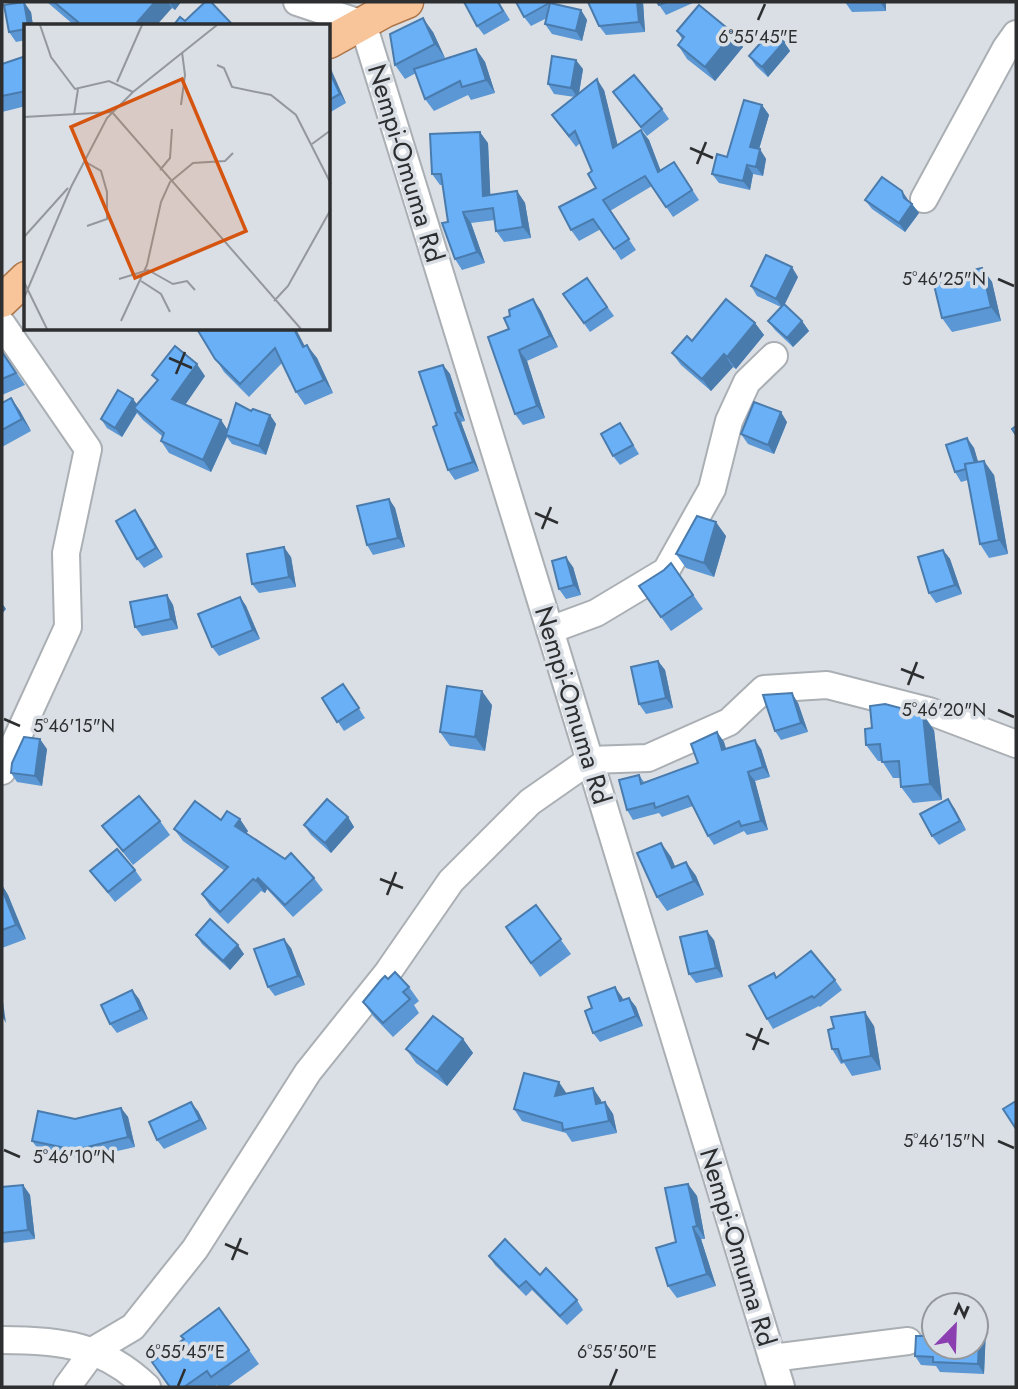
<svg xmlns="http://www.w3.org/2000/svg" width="1018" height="1389" viewBox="0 0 1018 1389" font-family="Jost,sans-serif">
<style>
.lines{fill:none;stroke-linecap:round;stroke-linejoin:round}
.minor-casing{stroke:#aaafb4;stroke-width:30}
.major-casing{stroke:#ad7649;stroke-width:35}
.minor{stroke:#fff;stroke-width:26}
.major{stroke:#f8c49a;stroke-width:32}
.wall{fill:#5a97d4}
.shaded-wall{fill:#4a7bad}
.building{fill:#69b0f7;stroke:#4a7bad;stroke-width:2}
.ticks{fill:none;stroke:#2c2e30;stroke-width:2.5}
.labels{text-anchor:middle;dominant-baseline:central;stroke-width:7;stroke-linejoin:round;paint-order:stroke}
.street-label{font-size:26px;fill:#2c2e30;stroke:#dadfe5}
.inset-road{fill:none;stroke:#94989d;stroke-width:2}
.view{fill:#d55510;fill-opacity:0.15;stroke:#d55510;stroke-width:3.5}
.inset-edge{fill:none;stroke:#2c2e30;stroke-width:3.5}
.ticks-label{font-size:18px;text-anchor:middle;fill:#2c2e30;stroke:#dadfe5;stroke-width:7;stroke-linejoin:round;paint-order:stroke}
</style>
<rect width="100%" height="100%" fill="#dadfe5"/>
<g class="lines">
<defs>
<g id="minor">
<path d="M297,2L363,24L550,630L781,1387"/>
<path d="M924,199L1006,48L1016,34"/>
<path d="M2,324L88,449L66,553L68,627L2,771"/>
<path d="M550,630L596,613L666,571L712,489L729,421L747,382L774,356"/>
<path d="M2,1340C61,1340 103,1345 147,1387"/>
<path d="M772,1358L908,1341"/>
<path d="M67,1387L94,1350L133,1327L195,1249L308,1072L388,972L451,881L530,802L590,760L648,758L729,722L764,689L827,685L929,711L1016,744"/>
</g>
<g id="major">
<path d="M329,42L385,11L407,2"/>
<path d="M2,301L26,278"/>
</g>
</defs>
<!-- minor casing -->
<use href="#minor" class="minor-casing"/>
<!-- major casing -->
<use href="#major" class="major-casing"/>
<!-- minor -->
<use href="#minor" class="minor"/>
<!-- major -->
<use href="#major" class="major"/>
</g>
<!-- wall -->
<g class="wall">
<path d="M47,2H181L175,10L172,8L75,26Z"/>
<path d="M499,2L510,20L484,35L477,26Z"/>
<path d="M553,2L554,4L581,10L587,20L582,41L552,34L545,24L547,18L531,26L524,17Z"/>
<path d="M588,2H643L645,32L606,35L599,26Z"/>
<path d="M657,2H695L666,15Z"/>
<path d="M845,2H886V11L852,12Z"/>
<path d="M31,12L33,26H26V40L16,42L9,32Z"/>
<path d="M677,31L733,33L743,47L715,81L687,59L678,45L682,39Z"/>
<path d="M433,32L445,58L439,60L476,49L485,62L495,93L471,100L468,95L434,111L425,99L416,73L405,79L395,65Z"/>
<path d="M784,42L790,51L768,77L756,66L749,56Z"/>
<path d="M26,56V106L2,112V64Z"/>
<path d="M329,67L346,103L329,113Z"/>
<path d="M583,69L579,94L604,90L617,145L641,130L649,140L661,171L674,162L699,200L673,217L652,186L610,211L636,250L621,260L601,229L579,241L571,230L596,188L592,171L580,143L576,147L552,115L575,97L554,94L548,84Z"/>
<path d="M613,92L662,109L669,119L647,136Z"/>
<path d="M762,105L769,115L759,149L766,159L763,176L753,174L750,190L719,183L712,174L727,157Z"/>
<path d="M488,143L490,195L517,191L525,203L531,238L504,242L496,231L495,220L471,223L485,263L462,270L455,259L443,185H440L432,174Z"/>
<path d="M865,200L909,202L912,204L919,213L905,232L872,209Z"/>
<path d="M982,268L992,282L1001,321L952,332L942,318L945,282Z"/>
<path d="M798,277L784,305L802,321L809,331L793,347L775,330L768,321L781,307L757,296L751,286Z"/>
<path d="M587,278L614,316L590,332L563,294Z"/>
<path d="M533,299L541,311L558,347L527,361L545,418L523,425L515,414L509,329Z"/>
<path d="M755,323L764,335L736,369L733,367L711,391L681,365L672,353L692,341Z"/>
<path d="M197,329L305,346L317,358L333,393L305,405L296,392L282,363L249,397L224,372Z"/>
<path d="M2,351L25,385L2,395Z"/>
<path d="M443,365L450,374L465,421L461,422L479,471L455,480L448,470L437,425Z"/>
<path d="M152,375L205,376L185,404L221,420L227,430L251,411L270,415L276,424L266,455L232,444L227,437L211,472L169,453L161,441L163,437L143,420L137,413L122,437L107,428L101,419L137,405L157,381Z"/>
<path d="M11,398L20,411L31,431L2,447V403Z"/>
<path d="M787,422L774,454L748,444L741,434Z"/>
<path d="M620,423L639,454L620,465L613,456Z"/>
<path d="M967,438L974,448L978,462L994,475L1008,554L989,558L980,544L968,480L961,482L955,472Z"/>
<path d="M389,499L395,508L405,547L373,555L367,545Z"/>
<path d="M135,510L163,557L144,568L137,559Z"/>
<path d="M726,536L714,577L686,568L676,554Z"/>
<path d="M943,550L950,559L962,594L936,603L929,593Z"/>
<path d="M291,557L296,587L259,593L252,584Z"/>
<path d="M671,563L703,609L671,631L639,586L664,570Z"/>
<path d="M573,567L581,595L566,599L559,589Z"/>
<path d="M167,595L173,605L178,629L142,636L135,627Z"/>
<path d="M240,597L246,606L260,639L219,656L212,647Z"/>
<path d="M658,661L665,670L673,708L646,714L639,704Z"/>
<path d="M343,684L365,718L344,731L322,698Z"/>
<path d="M798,703L808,732L781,740L775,731Z"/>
<path d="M492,705L485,751L450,746L440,732Z"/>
<path d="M934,730L942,800L913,803L901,787L900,778H893L882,761H878L866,745Z"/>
<path d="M717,732L724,742L726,749H761L770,777L755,781L768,830L747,835L744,831L714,845L708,836L693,806L662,817L659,813L633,820L627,810L639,775L644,782L698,763Z"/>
<path d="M47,749L42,786L17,782L11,773Z"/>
<path d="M948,799L966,830L939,845L932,836Z"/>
<path d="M348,817L354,827L331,853L311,835L304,825Z"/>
<path d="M221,820L248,831L246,834L314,878L323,890L293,917L267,889L265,893L261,891L228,924L210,906L202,894L225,871L183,841L174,829Z"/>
<path d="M160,821L170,835L133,865L102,826Z"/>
<path d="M661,843L671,857L675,867L686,862L696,876L704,895L667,911L657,897Z"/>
<path d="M135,870L142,880L115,902L90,871Z"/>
<path d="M2,885L8,895L26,939L2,948Z"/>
<path d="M536,905L571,954L540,977L506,927Z"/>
<path d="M196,935L244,954L230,970L202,944Z"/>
<path d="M714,940L723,977L696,983L689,974Z"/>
<path d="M291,948L305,985L275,996L268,987Z"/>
<path d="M777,978L835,980L842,990L820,1007L819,1006L773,1029L767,1019Z"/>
<path d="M388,979L409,987L419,1001L414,1005L419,1013L393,1037L373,1016L363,1002Z"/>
<path d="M132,990L139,999L148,1019L117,1033L110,1024Z"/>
<path d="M622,997L623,1000L629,998L636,1007L643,1026L600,1042L593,1033L592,1008Z"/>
<path d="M874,1026L881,1070L852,1076L844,1063L841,1064L832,1049L834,1028Z"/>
<path d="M463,1039L473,1053L447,1086L416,1063L406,1049Z"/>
<path d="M593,1088L601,1103L605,1102L613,1114L617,1133L572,1142L566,1133L522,1121L514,1109L567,1094Z"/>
<path d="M121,1108L128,1117L135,1147L82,1159L39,1150L32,1141L75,1119Z"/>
<path d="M198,1111L207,1129L164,1149L157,1140Z"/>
<path d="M688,1184L697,1196L705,1239H701L716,1286L677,1298L668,1286Z"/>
<path d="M23,1185L30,1195L35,1239L2,1243V1187Z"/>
<path d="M489,1256L577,1300L583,1310L567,1325L532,1290L526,1296L495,1265Z"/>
<path d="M219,1308L259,1364L227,1387H218L217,1385L214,1387H170L184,1339Z"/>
<path d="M980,1320L986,1329L984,1374L940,1372L936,1366L921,1365L915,1356L931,1336Z"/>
</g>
<!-- shaded-wall -->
<g class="shaded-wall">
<path d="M24,2L31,12L33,26L28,25Z"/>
<path d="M155,2H168L172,8L156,26H134Z"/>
<path d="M169,2H181L175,10Z"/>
<path d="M637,2H643L645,32L639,22Z"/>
<path d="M880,2H886V11Z"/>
<path d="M581,10L587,20L582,41L576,31Z"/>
<path d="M423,18L433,32L445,58L435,44Z"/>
<path d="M733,33L743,47L715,81L705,67Z"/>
<path d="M784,42L790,51L768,77L762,67Z"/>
<path d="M476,49L485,62L495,93L486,80Z"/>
<path d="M576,60L583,69L578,98L571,88Z"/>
<path d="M329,67L331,69L346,103L340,94L329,71Z"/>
<path d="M597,79L604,90L621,158L613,148Z"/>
<path d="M762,105L769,115L757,156L750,147Z"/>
<path d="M641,130L649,140L665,183L658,172Z"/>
<path d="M480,132L488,143L491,208L483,196Z"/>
<path d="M760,149L766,159L763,176L756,167Z"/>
<path d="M747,165L753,174L750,190L743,181Z"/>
<path d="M517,191L525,203L531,238L523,227Z"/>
<path d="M902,191L909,201L910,206L912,204L919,213L905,232L899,223L904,198Z"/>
<path d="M463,212L471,223L485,263L477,252Z"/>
<path d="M792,267L798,277L783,308L776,299Z"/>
<path d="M982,268L992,282L1001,321L991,307Z"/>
<path d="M533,299L541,311L558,347L550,336Z"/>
<path d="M802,321L809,331L793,347L787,338Z"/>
<path d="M755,323L764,335L736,369L727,357Z"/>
<path d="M294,329H296L312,360L303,347Z"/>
<path d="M307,345L317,358L333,393L324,380Z"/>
<path d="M519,350L527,361L545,418L537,406Z"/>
<path d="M724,354L733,367L711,391L702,379Z"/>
<path d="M197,364L205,376L181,411L172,399Z"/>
<path d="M443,365L450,374L465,421L458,412Z"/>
<path d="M11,398L20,411L31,431L22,419Z"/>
<path d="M133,399L140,408H134L137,412L122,437L115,428Z"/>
<path d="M781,412L787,422L774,454L768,445Z"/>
<path d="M455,413L461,422L479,471L473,462Z"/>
<path d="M270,415L276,424L266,455L259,446Z"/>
<path d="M221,420L229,432L226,435L227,437L211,472L203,460Z"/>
<path d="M967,438L974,448L982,475L976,465Z"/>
<path d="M984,461L994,475L1008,554L999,540Z"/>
<path d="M389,499L395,508L405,547L398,538Z"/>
<path d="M135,510L142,520L163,557L156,548Z"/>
<path d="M716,522L726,536L714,577L704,563Z"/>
<path d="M284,547L291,557L296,587L289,577Z"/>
<path d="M943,550L950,559L962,594L955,585Z"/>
<path d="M566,557L573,567L581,595L574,585Z"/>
<path d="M167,595L173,605L178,629L171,619Z"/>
<path d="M240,597L246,606L260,639L253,630Z"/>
<path d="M2,603L6,609L2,614Z"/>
<path d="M658,661L665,670L673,708L666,698Z"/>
<path d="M482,691L492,705L485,751L475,737Z"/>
<path d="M792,693L798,703L808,732L801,723Z"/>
<path d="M923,714L934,730L942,800L930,784Z"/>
<path d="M717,732L724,742L729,759L722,750Z"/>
<path d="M40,739L47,749L42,786L35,776Z"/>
<path d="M755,740L761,749L770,777L763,767Z"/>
<path d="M748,772L755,781L768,830L761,821Z"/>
<path d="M948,799L955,809L966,830L960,821Z"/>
<path d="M348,817L354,827L331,853L325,843Z"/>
<path d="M240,819L248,831L243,838L235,826Z"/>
<path d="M661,843L671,857L682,882L672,868Z"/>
<path d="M686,862L696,876L704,895L694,881Z"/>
<path d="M258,878L267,889L265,893L256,881Z"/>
<path d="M2,885L8,895L26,939L16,925L2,889Z"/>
<path d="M707,931L714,940L723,977L716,968Z"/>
<path d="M284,939L291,948L305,985L298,976Z"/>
<path d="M238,945L244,954L230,970L223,961Z"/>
<path d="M615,987L622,997L627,1011L620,1001Z"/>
<path d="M132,990L139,999L148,1019L141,1010Z"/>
<path d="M2,995L6,1023L2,1016Z"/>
<path d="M629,998L636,1007L643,1026L636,1016Z"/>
<path d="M865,1012L874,1026L881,1070L871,1056Z"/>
<path d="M463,1039L473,1053L447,1086L437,1072Z"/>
<path d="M559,1082L567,1094L555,1096Z"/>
<path d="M593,1088L601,1100L604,1115L596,1104Z"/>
<path d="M191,1102L198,1111L207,1129L200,1120Z"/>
<path d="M605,1102L613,1114L617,1133L609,1121Z"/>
<path d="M121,1108L128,1117L135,1147L128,1137Z"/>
<path d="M688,1184L697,1196L705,1239L697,1226Z"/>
<path d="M23,1185L30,1195L35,1239L28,1230Z"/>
<path d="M693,1227L701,1239L716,1286L707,1274Z"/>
<path d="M980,1320L986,1329L984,1374L978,1364Z"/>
</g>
<!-- building -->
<g class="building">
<path d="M24,2L28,25L26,24V29L9,32L4,5Z"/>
<path d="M54,2H155L134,26H75L78,22Z"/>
<path d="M205,2H211L232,24L229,26H173L180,17L185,21Z"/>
<path d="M464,2H498L503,11L477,26Z"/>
<path d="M516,2H551L524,17Z"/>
<path d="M588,2H637L639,22L599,26Z"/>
<path d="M657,2H667L659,5Z"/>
<path d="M550,3L581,10L576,31L545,24Z"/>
<path d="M699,5L733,33L705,67L678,45L684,37L677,31Z"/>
<path d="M423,18L435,44L395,65L390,34Z"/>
<path d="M771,31L784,42L762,67L749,56Z"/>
<path d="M476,49L486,80L462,87L460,81L425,99L414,69Z"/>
<path d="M26,56V91L2,96V64Z"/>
<path d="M552,56L576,60L571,88L548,84Z"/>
<path d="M329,71L340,94L329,100Z"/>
<path d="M634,75L662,109L641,127L613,92Z"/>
<path d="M597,79L613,148L641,130L658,172L674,162L692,190L666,207L645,176L603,200L629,239L614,249L593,219L571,230L559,207L596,188L588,174L592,171L575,131L569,136L552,115Z"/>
<path d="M744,100L762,105L750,147L760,149L756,167L747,165L743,181L712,174L717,154L727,157Z"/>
<path d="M480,132L483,196L517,191L523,227L496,231L493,208L463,212L477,252L455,259L442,223L448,222L441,174H432L430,134Z"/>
<path d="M882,177L902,191L904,198L912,204L899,223L865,200Z"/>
<path d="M766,255L792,267L776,299L751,286Z"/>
<path d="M982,268L991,307L942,318L934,285L945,282L946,276Z"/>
<path d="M587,278L607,307L584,323L563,294Z"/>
<path d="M533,299L550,336L519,350L537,406L515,414L488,337L509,329L504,318L510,316L509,310Z"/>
<path d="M726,299L755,323L727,357L724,354L702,379L672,353L687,336L692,341Z"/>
<path d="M784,304L802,321L787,338L768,321Z"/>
<path d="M197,329H294L303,347L307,345L324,380L296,392L275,348L240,384L215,359Z"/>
<path d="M175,346L197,364L172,399L221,420L203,460L161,441L164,433L134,408L158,380L152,375Z"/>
<path d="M2,352L16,373L2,379Z"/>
<path d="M443,365L458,412L455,413L473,462L448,470L433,427L437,425L419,372Z"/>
<path d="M118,390L133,399L115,428L101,419Z"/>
<path d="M11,398L22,419L2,430V403Z"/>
<path d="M754,402L781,412L768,445L741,434Z"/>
<path d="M236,403L251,411L253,409L270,415L259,446L226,435Z"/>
<path d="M620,423L633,445L613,456L601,434Z"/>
<path d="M1016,426V435L1012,429Z"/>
<path d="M967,438L975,463L965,464L966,469L955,472L946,445Z"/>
<path d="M984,461L999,540L980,544L965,464Z"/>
<path d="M389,499L398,538L367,545L357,506Z"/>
<path d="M135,510L156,548L137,559L116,521Z"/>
<path d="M697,516L716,522L704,563L676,554Z"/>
<path d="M284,547L289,577L252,584L247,554Z"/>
<path d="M943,550L955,585L929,593L918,557Z"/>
<path d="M566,557L574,585L559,589L552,561Z"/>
<path d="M671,563L693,595L661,617L639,586L664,570Z"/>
<path d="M167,595L171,619L135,627L130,602Z"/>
<path d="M240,597L253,630L212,647L198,614Z"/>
<path d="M658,661L666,698L639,704L631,667Z"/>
<path d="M343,684L359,708L337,722L322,698Z"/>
<path d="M447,686L482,691L475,737L440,732Z"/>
<path d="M792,693L801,723L775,731L763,695Z"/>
<path d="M885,704L923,714L930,784L901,787L899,761L882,762L880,744L866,745L865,729L872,728L870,706Z"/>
<path d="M717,732L722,750L755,740L763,767L748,772L761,821L741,826L739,821L708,836L688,796L655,808L654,803L627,810L619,780L639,775L641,784L698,763L691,744Z"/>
<path d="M24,737L40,739L35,776L11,773L12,763Z"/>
<path d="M139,796L160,821L123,851L102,826Z"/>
<path d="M327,799L348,817L325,843L304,825Z"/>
<path d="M948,799L960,821L932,836L920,814Z"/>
<path d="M195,801L221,820L227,811L240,819L235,826L285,859L291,853L314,878L285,905L258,878L256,881L253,879L220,912L202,894L228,867L174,829Z"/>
<path d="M661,843L672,868L686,862L694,881L657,897L637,853Z"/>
<path d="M117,849L135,870L108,892L90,871Z"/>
<path d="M2,889L16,925L2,930Z"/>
<path d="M536,905L561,939L531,963L506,927Z"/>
<path d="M210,919L238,945L223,961L196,935Z"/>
<path d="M707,931L716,968L689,974L680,937Z"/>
<path d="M284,939L298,976L268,987L254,949Z"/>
<path d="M811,951L835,980L814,998L812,996L767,1019L749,986L774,973L776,978Z"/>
<path d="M395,972L409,987L403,992L410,999L383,1023L363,1002L381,980L385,976L388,979Z"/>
<path d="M615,987L620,1001L629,998L636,1016L593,1033L585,1011L592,1008L588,997Z"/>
<path d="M132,990L141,1010L110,1024L101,1005Z"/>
<path d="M865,1012L871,1056L842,1061L838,1049H832L828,1030L834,1028L831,1017Z"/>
<path d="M433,1016L463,1039L437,1072L406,1049Z"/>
<path d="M524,1073L559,1082L555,1096L593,1088L596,1104L605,1102L609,1121L563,1130L562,1123L514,1109Z"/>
<path d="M1016,1101V1129L1003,1109Z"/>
<path d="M191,1102L200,1120L157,1140L149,1122Z"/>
<path d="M121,1108L128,1137L75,1150L32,1141L38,1111L75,1119Z"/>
<path d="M688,1184L697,1226L693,1227L707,1274L668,1286L656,1248L676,1242L665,1188Z"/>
<path d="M23,1185L28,1230L2,1233V1187Z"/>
<path d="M505,1239L540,1275L546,1268L577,1300L560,1316L526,1281L519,1287L489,1256Z"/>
<path d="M219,1308L249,1350L211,1377L207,1371L184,1387H170L152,1362L184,1339L181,1336Z"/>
<path d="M932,1317L934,1318V1347H976V1319L980,1320L978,1364L933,1362V1357L915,1356L916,1336H931Z"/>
</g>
<!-- ticks -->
<path class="ticks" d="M758,20L765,4M690,148L713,158M697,164L706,142M998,279L1014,286M169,358L192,368M176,374L185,352M535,513L558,523M542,529L551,507M901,669L924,678M908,685L917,662M998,710L1014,717M4,719L20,726M380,879L403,888M387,895L396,872M746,1034L769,1044M753,1050L762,1028M998,1141L1014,1148M4,1150L20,1157M225,1244L248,1254M232,1260L241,1238M178,1386L185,1369M610,1386L617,1369"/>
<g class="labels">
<!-- street labels -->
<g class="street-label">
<text transform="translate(406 163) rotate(73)">Nempi-Omuma Rd</text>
<text transform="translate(573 705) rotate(73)">Nempi-Omuma Rd</text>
<text transform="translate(738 1247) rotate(73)">Nempi-Omuma Rd</text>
</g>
</g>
<!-- overview -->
<g transform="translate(24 24)">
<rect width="306" height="306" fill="#dadfe5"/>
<path class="inset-road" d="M16,1L27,33L51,65L85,57L109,68M193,41L200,44L208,63L247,71L272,91L307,160M93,58L118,1M157,81L161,51L158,28M50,91L54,65M0,93L88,88L277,305M288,120L307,106M60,137L77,147L83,168V195L63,202M136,146L146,134L148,105M0,213L44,164M95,255L124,246L149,260L163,257L171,266M117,257L137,270L146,288M0,258L23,305M0,274L47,163L83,94L109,68L193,1M250,277L264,262L307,185M97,297L123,241L137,178L146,158L169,139L201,137L209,129"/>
<path class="view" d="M158,55L222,207L111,254L47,103Z"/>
<rect width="306" height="306" class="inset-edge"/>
</g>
<g class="ticks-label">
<text x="758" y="43">6°55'45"E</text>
<text x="944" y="285">5°46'25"N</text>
<text x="944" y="716">5°46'20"N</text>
<text x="74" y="732">5°46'15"N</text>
<text x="944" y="1147">5°46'15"N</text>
<text x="74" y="1163">5°46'10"N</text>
<text x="185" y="1358">6°55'45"E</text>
<text x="617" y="1358">6°55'50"E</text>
</g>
<!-- border -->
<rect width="1018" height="1389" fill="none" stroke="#2c2e30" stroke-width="7"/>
<!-- north arrow -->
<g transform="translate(955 1326) rotate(23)"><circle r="33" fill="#dadfe5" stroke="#94989d" stroke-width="2"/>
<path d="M0-5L12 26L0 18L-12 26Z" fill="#8b3fb1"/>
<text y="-10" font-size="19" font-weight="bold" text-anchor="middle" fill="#2c2e30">N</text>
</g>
</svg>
